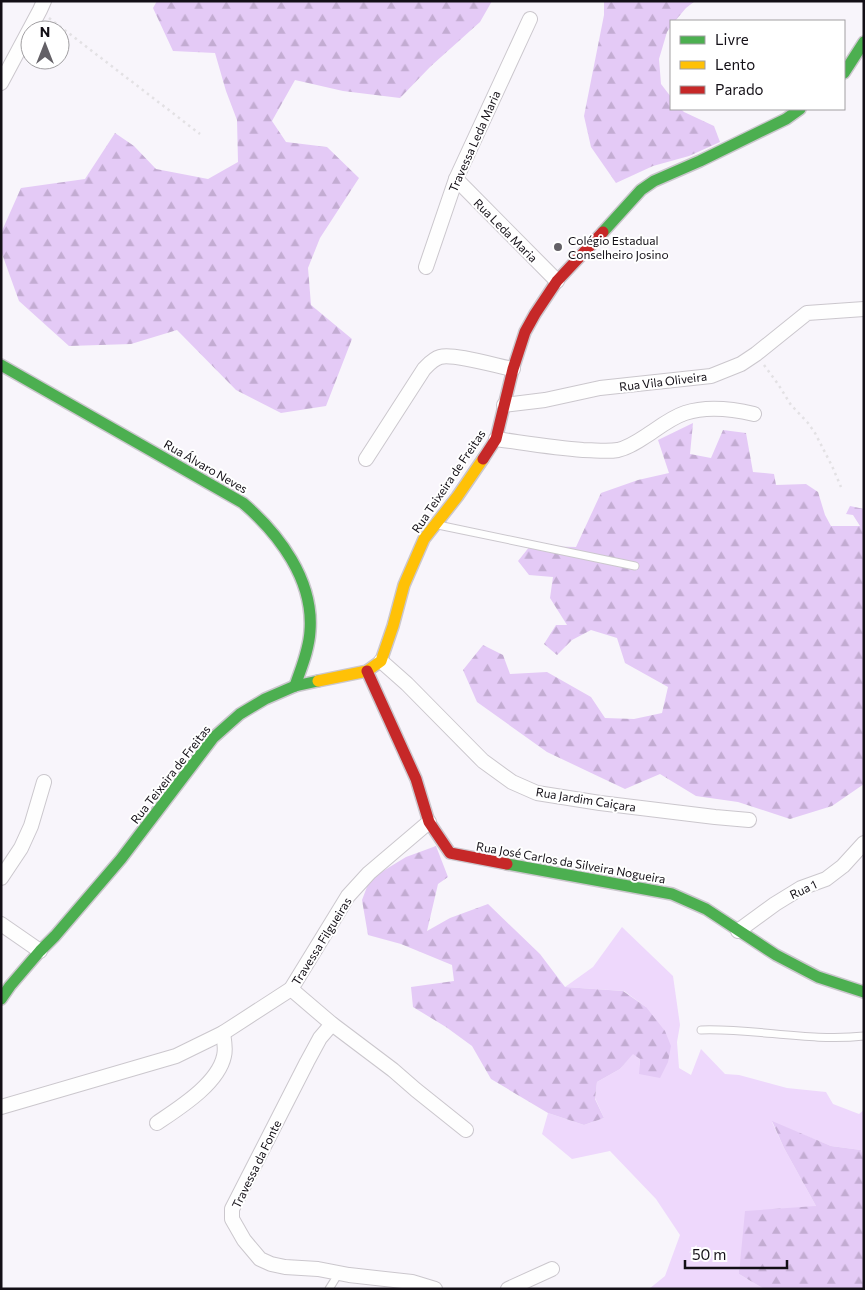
<svg xmlns="http://www.w3.org/2000/svg" width="865" height="1290" viewBox="0 0 865 1290" font-family="Commissioner,sans-serif">
<style>
.grass{fill:#eed8fc}
.forest{fill:url(#forest-firs)}
.lines{fill:none;stroke-linecap:round;stroke-linejoin:round}
.lane-casing{stroke:#cbc7cd;stroke-width:9}
.street-casing{stroke:#cbc7cd;stroke-width:16}
.fast-casing{stroke:#cbc7cd;stroke-width:14}
.slow-casing{stroke:#cbc7cd;stroke-width:14}
.jam-casing{stroke:#cbc7cd;stroke-width:14}
.path{stroke:#e3e1e4;stroke-width:2.5;stroke-dasharray:2.5 4;stroke-linecap:butt}
.lane{stroke:#fefefe;stroke-width:7}
.street{stroke:#fefefe;stroke-width:14}
.fast{stroke:#4caf50;stroke-width:11}
.slow{stroke:#ffc107;stroke-width:11}
.jam{stroke:#c62828;stroke-width:11}
.poi-dot{fill:#636066;stroke:#fff;stroke-width:2}
.labels{text-anchor:middle;dominant-baseline:central;stroke-width:4;stroke-linejoin:round;paint-order:stroke}
.street-label{font-size:12px;fill:#130f16;stroke:#fff}
.poi-label{font-size:12px;fill:#130f16;stroke:#fff;text-anchor:start}
</style>
<defs>
<pattern id="forest-firs" width="22" height="20" patternUnits="userSpaceOnUse" patternTransform="scale(1.25)"><rect width="22" height="20" fill="#e4caf6"/><path d="M5 1l3.5 6h-7zM16 11l3.5 6h-7z" fill="#c3acd2"/></pattern>
</defs>
<rect width="100%" height="100%" fill="#f8f5fb"/>
<!-- grass -->
<path class="grass" d="M622,927L673,976L680,1025L677,1042L679,1068L691,1075L701,1049L725,1074L739,1075L787,1088L826,1092L833,1104L859,1114L864,1110V1159L861,1150L831,1146L772,1122L784,1148L816,1206L739,1274L764,1289H649L665,1276L680,1235L656,1199L610,1151L572,1159L542,1134L548,1113L584,1125L604,1118L595,1098L597,1082L620,1069L633,1053L640,1059L639,1074L646,1007L624,991L565,987L593,967Z"/>
<!-- forest -->
<g class="forest">
<path d="M157,1H492L480,22L431,66L400,98L343,91L295,80L272,121L286,142L327,147L359,178L320,238L308,268L311,305L352,339L326,406L281,413L236,390L177,330L131,344L69,346L19,301L1,251V233L21,188L85,179L115,133L134,146L156,169L208,179L238,162L237,120L226,91L215,53L173,51L153,8Z"/>
<path d="M604,1H695L686,8L675,21H671V26L667,32L659,59L661,84L671,97V109H681L684,112L714,126L720,142L689,156L653,166L616,183L591,147L584,116L604,15Z"/>
<path d="M693,423L690,454L711,458L723,430L746,433L753,472L774,474L776,485L806,484L818,492L825,515L831,526H860L853,515L846,514L850,506L864,509V784L832,806L790,819L738,802L696,796L660,774L625,789L547,752L477,702L463,670L483,645L503,655L510,674L547,672L591,697L605,718L634,719L662,713L668,687L625,663L617,638L591,630L572,640L557,655L544,644L556,625H567L550,598L553,577L529,575L518,561L530,546L576,547L601,493L638,480L669,473L658,440Z"/>
<path d="M436,846L448,877L438,884L427,931L450,918L488,904L540,954L565,987L623,991L646,1007L665,1031L671,1046L668,1062L660,1078L639,1074L640,1059L633,1054L620,1069L597,1082L595,1099L604,1118L584,1125L548,1113L491,1079L472,1046L446,1027L413,1007L411,987L454,981L452,965L401,944L368,935L362,900L370,879L406,857Z"/>
<path d="M772,1121L831,1146L861,1150L864,1159V1289H764L739,1274L745,1211L816,1206L784,1148Z"/>
</g>
<g class="lines">
<defs>
<g id="lane">
<path d="M438,525L635,566"/>
<path d="M701,1030C755,1028 809,1042 864,1036"/>
<path d="M329,1289L339,1273"/>
</g>
<g id="street">
<path d="M1,83L40,10L44,1"/>
<path d="M456,179L557,281"/>
<path d="M426,267L456,179L530,19"/>
<path d="M504,405L545,400L600,388L711,376L741,364L756,354L807,313L864,309"/>
<path d="M496,439C525,443 554,448 583,450C595,450 606,452 618,450C631,447 641,439 652,432C662,425 673,417 685,413C706,406 733,409 754,414"/>
<path d="M366,459L424,369C429,364 433,359 440,357C453,353 497,366 513,369"/>
<path d="M381,661L407,684L483,761L512,782L537,793L600,803L715,817L749,820"/>
<path d="M1,878L21,848L31,826L44,782"/>
<path d="M1,924L40,951"/>
<path d="M738,931L775,904L801,888L826,879L843,866L864,843"/>
<path d="M291,989L332,1024L393,1070L416,1090L466,1130"/>
<path d="M332,1024L320,1038L307,1062L232,1209V1219L244,1240L260,1259L271,1264L285,1267L318,1269L349,1275L412,1282L435,1289"/>
<path d="M1,1107L176,1056L223,1033L291,989L348,896L369,873L429,822"/>
<path d="M157,1123C179,1108 218,1084 224,1056C226,1049 224,1040 223,1033"/>
<path d="M508,1289L552,1269"/>
</g>
<g id="fast">
<path d="M844,73L864,42"/>
<path d="M603,232L641,190L654,181L700,161L786,119L800,109"/>
<path d="M1,365L243,503C279,534 314,580 310,631C309,650 301,668 295,686"/>
<path d="M507,864L672,894L706,909L776,955L818,977L864,992"/>
<path d="M1,999L10,986L40,951L55,936L121,859L213,738L240,714L265,699L295,686L318,681"/>
</g>
<path id="slow" d="M318,681L367,671L381,661L393,626L404,585L424,539L457,497L483,459"/>
<g id="jam">
<path d="M483,459L496,439L513,369L525,332L535,314L557,281L603,232"/>
<path d="M367,671L416,779L429,822L450,853L507,864"/>
</g>
</defs>
<!-- lane casing -->
<use href="#lane" class="lane-casing"/>
<!-- street casing -->
<use href="#street" class="street-casing"/>
<!-- fast casing -->
<use href="#fast" class="fast-casing"/>
<!-- slow casing -->
<use href="#slow" class="slow-casing"/>
<!-- jam casing -->
<use href="#jam" class="jam-casing"/>
<!-- path -->
<g class="path">
<path d="M49,18L200,134"/>
<path d="M764,365L778,384L791,405L808,423L815,433L832,466L841,487"/>
</g>
<!-- lane -->
<use href="#lane" class="lane"/>
<!-- street -->
<use href="#street" class="street"/>
<!-- fast -->
<use href="#fast" class="fast"/>
<!-- slow -->
<use href="#slow" class="slow"/>
<!-- jam -->
<use href="#jam" class="jam"/>
</g>
<!-- markers -->
<circle class="poi-dot" cx="558" cy="247" r="5"/>
<g class="labels">
<!-- street labels -->
<g class="street-label">
<text transform="translate(474 141) rotate(-66)">Travessa Leda Maria</text>
<text transform="translate(506 230) rotate(45)">Rua Leda Maria</text>
<text transform="translate(663 381) rotate(-7)">Rua Vila Oliveira</text>
<text transform="translate(206 466) rotate(30)">Rua Álvaro Neves</text>
<text transform="translate(448 481) rotate(-56)">Rua Teixeira de Freitas</text>
<text transform="translate(170 774) rotate(-52)">Rua Teixeira de Freitas</text>
<text transform="translate(586 799) rotate(9)">Rua Jardim Caiçara</text>
<text transform="translate(571 862) rotate(10)">Rua José Carlos da Silveira Nogueira</text>
<text transform="translate(803 889) rotate(-25)">Rua 1</text>
<text transform="translate(321 941) rotate(-58)">Travessa Filgueiras</text>
<text transform="translate(256 1164) rotate(-64)">Travessa da Fonte</text>
</g>
<!-- poi labels -->
<g class="poi-label">
<text x="568" y="240">Colégio Estadual<tspan x="568" dy="14">Conselheiro Josino</tspan></text>
</g>
</g>
<!-- border -->
<rect width="865" height="1290" fill="none" stroke="#130f16" stroke-width="5"/>
<!-- legend -->
<rect x="670" y="20" width="175" height="90" fill="#ffffff" stroke="#a19fa2"/>
<rect x="680" y="36" width="25" height="8" fill="#4caf50" stroke="#a19fa2"/>
<text x="715" y="45" font-size="15" fill="#130f16">Livre</text>
<rect x="680" y="61" width="25" height="8" fill="#ffc107" stroke="#a19fa2"/>
<text x="715" y="70" font-size="15" fill="#130f16">Lento</text>
<rect x="680" y="86" width="25" height="8" fill="#c62828" stroke="#a19fa2"/>
<text x="715" y="95" font-size="15" fill="#130f16">Parado</text>
<!-- north arrow -->
<g transform="translate(45 45)"><circle r="24" fill="#ffffff" stroke="#a19fa2"/>
<path d="M0-4L9 19L0 12L-9 19Z" fill="#636066"/>
<text y="-8" font-size="14" font-weight="bold" text-anchor="middle" fill="#130f16">N</text>
</g>
<!-- scale -->
<path d="M685 1260v8h102v-8" fill="none" stroke="#130f16" stroke-width="2.5"/>
<text x="692" y="1260" font-size="15" fill="#130f16" stroke="#ffffff" stroke-width="4" paint-order="stroke">50 m</text>
</svg>
